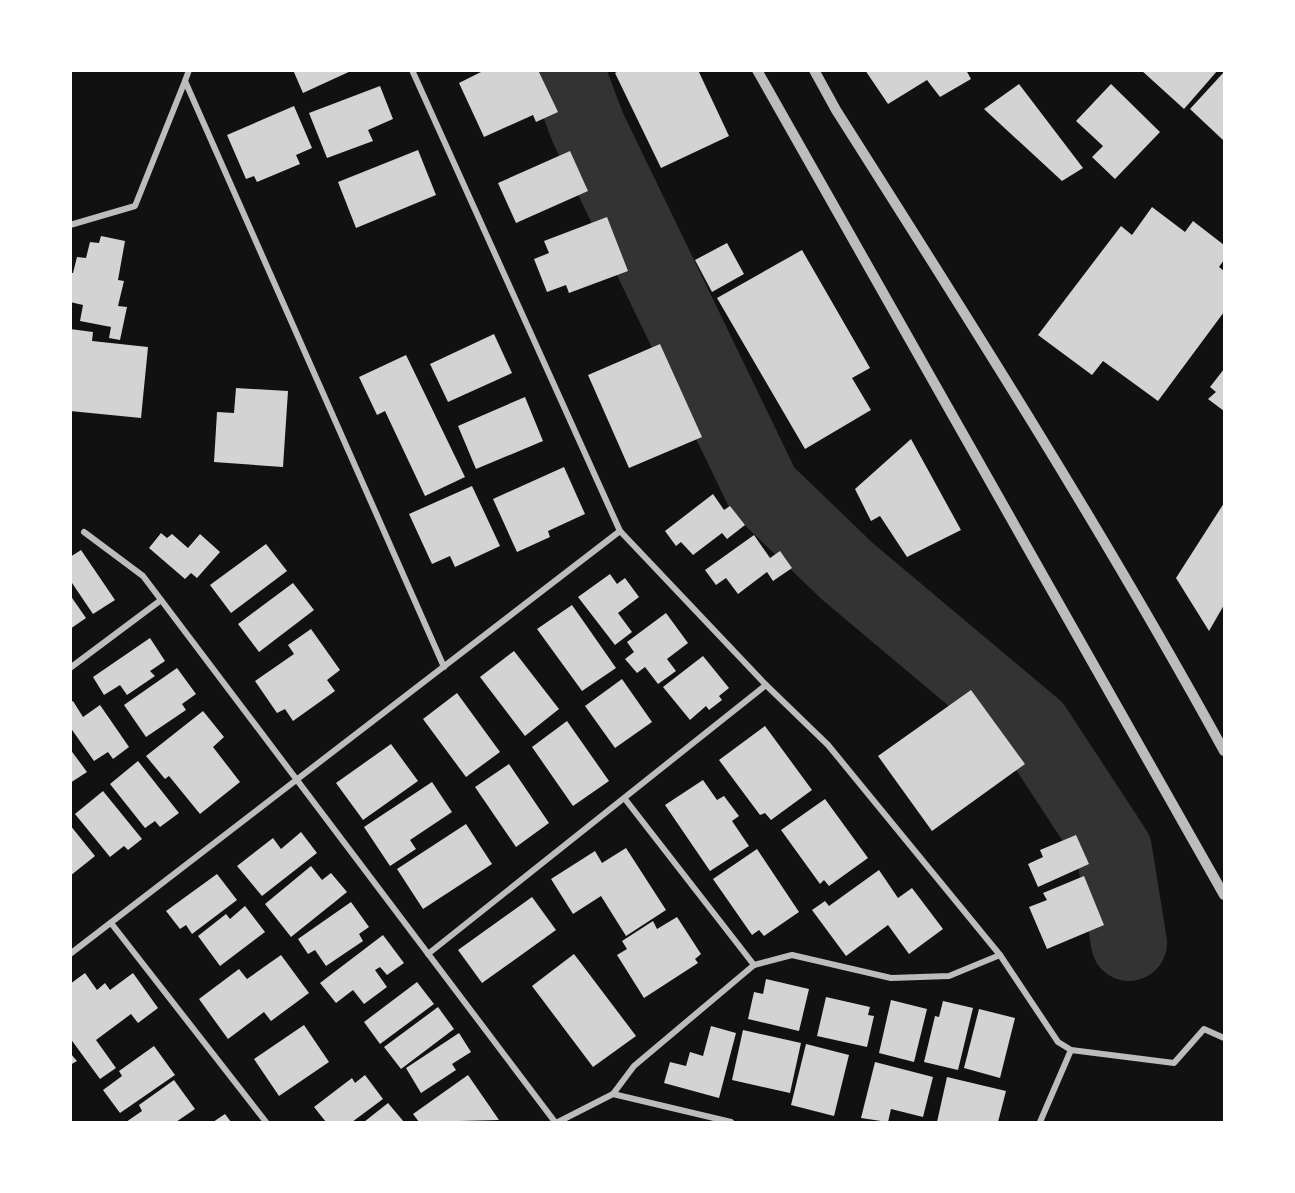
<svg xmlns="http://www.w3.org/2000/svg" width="1295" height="1193" viewBox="0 0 1295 1193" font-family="'Asap Condensed',sans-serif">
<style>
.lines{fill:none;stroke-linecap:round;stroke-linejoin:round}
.river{stroke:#333;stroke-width:76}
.building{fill:#d3d3d3}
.minor{stroke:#bcbcbc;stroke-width:6}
.tertiary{stroke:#bcbcbc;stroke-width:10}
</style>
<rect width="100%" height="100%" fill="#111"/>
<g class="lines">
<!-- river -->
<path class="river" d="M566,70L588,128L763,490L847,571L1034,728L1114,850L1129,943"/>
</g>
<!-- building -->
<g class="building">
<path d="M293,70H353L303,93Z"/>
<path d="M485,70H538L558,112L536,122L533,115L484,137L459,83Z"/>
<path d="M620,70H698L729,136L661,168L615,73Z"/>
<path d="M865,70H966L971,79L940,97L927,80L888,104Z"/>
<path d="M1141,70H1218L1184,109Z"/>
<path d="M1224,72V141L1190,109Z"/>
<path d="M1019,84L1083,168L1062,181L984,109Z"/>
<path d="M1111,84L1160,132L1115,179L1092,157L1103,146L1076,121Z"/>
<path d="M380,86L393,119L368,130L373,141L327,158L309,113Z"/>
<path d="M294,106L312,148L296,155L300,164L257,182L254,176L246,179L227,135Z"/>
<path d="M418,150L436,195L356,228L338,182Z"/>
<path d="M570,151L588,191L516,223L498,183Z"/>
<path d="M1152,207L1185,232L1193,221L1224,245V260L1219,267L1224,271V312L1158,401L1103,361L1092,375L1038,335L1121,226L1132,235Z"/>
<path d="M607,217L628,271L569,293L566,285L547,292L534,259L549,253L544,241Z"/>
<path d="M101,236L125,241L118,280L124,281L118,306L127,307L120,340L109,338L111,327L80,321L83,305L70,302V273H73L77,257L86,258L90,242L99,243Z"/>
<path d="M727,243L744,274L712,292L695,260Z"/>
<path d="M802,250L870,368L852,378L871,410L805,449L717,298Z"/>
<path d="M70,329L93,332L92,341L148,347L141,418L70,411Z"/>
<path d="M494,334L512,373L448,402L430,364Z"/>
<path d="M660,344L702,437L629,468L588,375Z"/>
<path d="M406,355L465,477L425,496L385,411L377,415L359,377Z"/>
<path d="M1224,369V411L1208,399L1216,392L1210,387Z"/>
<path d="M236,388L288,391L283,467L214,462L217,412L234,413Z"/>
<path d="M525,397L543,441L476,469L458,426Z"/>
<path d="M911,439L961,530L907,557L880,516L871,521L855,489Z"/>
<path d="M564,467L585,514L548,531L550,537L517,552L493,499Z"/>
<path d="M472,486L500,546L455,567L450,556L432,564L409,514Z"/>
<path d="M713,494L724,510L730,506L745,525L727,539L722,533L693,555L681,542L676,546L665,531Z"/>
<path d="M1224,503V605L1209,631L1176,578Z"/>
<path d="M161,533L167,538L172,534L188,548L200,534L220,552L197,578L191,573L185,579L149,548Z"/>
<path d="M754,535L770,558L780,551L792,568L773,581L767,572L738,594L726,578L716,585L705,570Z"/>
<path d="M266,544L287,571L231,613L210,585Z"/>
<path d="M81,550L115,600L93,614L70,580V557Z"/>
<path d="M610,574L617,584L625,578L639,597L618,613L632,632L615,645L578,597Z"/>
<path d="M293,583L314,610L259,652L238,624Z"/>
<path d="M70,595L86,618L70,629Z"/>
<path d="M572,605L616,668L582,691L537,629Z"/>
<path d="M666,613L688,643L667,659L676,671L658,684L645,667L637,673L625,659L634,652L627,642Z"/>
<path d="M311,629L340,670L327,680L335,691L293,721L285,709L277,713L255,681L294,654L288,645Z"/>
<path d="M150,638L165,661L150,671L155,676L127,695L120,685L104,695L93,677Z"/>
<path d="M514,651L559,709L525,736L480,677Z"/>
<path d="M703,656L729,688L719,696L722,700L709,710L706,706L690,720L663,687Z"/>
<path d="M177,668L196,694L182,704L186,710L146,737L124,705Z"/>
<path d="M622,679L652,722L615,748L585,706Z"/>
<path d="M971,690L1025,764L932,831L878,756Z"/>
<path d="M457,693L500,752L466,777L423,719Z"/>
<path d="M73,701L83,717L100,705L129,747L113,759L108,752L94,761L70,727V703Z"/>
<path d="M203,711L224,737L213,747L240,782L200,814L169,776L165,779L146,756Z"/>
<path d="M567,721L609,781L573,806L532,747Z"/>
<path d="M765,726L812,790L771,820L765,813L760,815L719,760Z"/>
<path d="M391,744L418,781L363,820L336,783Z"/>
<path d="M70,749L87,772L70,783Z"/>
<path d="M138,761L179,813L160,827L155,821L145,828L110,784Z"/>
<path d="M509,764L549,823L516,847L475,787Z"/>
<path d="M703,780L717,800L724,796L739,816L732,821L749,846L710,871L665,805Z"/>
<path d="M432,782L452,812L410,840L416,849L390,866L364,827Z"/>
<path d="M103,791L142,839L128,850L124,846L110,857L75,814Z"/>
<path d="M825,799L868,858L829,886L824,880L820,884L781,830Z"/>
<path d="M466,824L492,864L423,909L397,869Z"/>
<path d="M70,825L95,856L70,876Z"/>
<path d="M301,832L317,853L262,896L237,866L273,838L281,849Z"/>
<path d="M1076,835L1089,864L1038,887L1028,864L1043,857L1040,850Z"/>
<path d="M626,848L666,910L626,936L601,896L573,914L551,879L595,851L602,863Z"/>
<path d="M757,849L799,912L764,936L759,930L752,935L713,879Z"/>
<path d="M311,866L322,880L331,873L347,892L291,937L265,904Z"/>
<path d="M879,870L898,898L912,888L943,929L909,954L888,925L846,956L812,910L825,901L829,906Z"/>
<path d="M217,874L237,900L192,934L186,925L180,929L166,911Z"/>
<path d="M1084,876L1104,925L1047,949L1029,907L1047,900L1043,893Z"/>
<path d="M532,897L556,930L482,983L458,950Z"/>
<path d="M351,902L369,927L359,934L363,941L326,966L315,950L308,954L298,939Z"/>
<path d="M245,906L265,932L220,966L198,936L226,914L230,919Z"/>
<path d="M677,917L701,954L695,959L698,963L644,998L617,955L627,949L622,941L653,921L657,929Z"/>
<path d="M383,935L404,963L387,975L380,967L375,970L387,987L364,1004L353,990L336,1003L320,983Z"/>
<path d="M574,954L636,1036L593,1067L532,986Z"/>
<path d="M281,955L309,993L271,1021L264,1012L228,1039L199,999L239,969L247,979Z"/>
<path d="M85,973L97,990L105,983L110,990L133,973L158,1008L138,1023L131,1014L96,1040L116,1068L100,1079L70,1038V984Z"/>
<path d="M766,979L809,989L799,1031L748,1019L754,992L763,994Z"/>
<path d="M417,982L434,1004L380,1044L364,1022Z"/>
<path d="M826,997L870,1007L868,1015L874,1016L867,1047L817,1036Z"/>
<path d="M891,1000L927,1009L914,1062L879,1053Z"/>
<path d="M943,1001L973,1008L958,1070L924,1062L935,1016L939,1017Z"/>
<path d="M438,1007L454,1029L401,1069L384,1047Z"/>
<path d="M979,1009L1015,1018L1000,1078L964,1068Z"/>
<path d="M304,1025L329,1062L279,1096L254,1059Z"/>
<path d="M711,1026L736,1033L719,1098L664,1083L670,1062L686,1066L690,1052L703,1056Z"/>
<path d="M743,1030L801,1043L790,1093L732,1080Z"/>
<path d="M459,1033L471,1052L452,1064L456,1070L421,1093L406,1068Z"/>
<path d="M806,1044L849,1055L834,1116L791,1105Z"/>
<path d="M154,1046L175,1075L120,1113L103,1090L122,1076L119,1071Z"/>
<path d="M70,1053L77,1061L70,1065Z"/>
<path d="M875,1062L933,1077L923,1117L891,1109L888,1122L861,1118Z"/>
<path d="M365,1075L383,1099L352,1122H326L314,1107L352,1078L355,1083Z"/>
<path d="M468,1075L499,1120L419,1122L413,1114Z"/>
<path d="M947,1077L1006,1091L998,1122H937Z"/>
<path d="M174,1080L195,1109L176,1122H126L142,1111L139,1105Z"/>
<path d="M388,1103L404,1122H364Z"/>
<path d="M225,1114L231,1122H213Z"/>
</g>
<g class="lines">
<!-- minor -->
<g class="minor">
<path d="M189,70L185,81L444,667"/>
<path d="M412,70L620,531L766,685L828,745L1000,955L1058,1042L1071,1050L1174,1063L1204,1029L1224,1038"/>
<path d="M70,225L135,206L185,81"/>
<path d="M84,532L143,576L555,1122"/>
<path d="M70,668L161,600"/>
<path d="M625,799L754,965"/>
<path d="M111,923L266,1122"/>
<path d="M70,954L620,531"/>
<path d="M428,954L766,685"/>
<path d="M613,1094L731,1122"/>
<path d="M558,1122L613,1094L634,1066L754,965L792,955L891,978L949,976L1000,955"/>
<path d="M1040,1122L1071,1050"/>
</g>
<!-- tertiary -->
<g class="tertiary">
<path d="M757,70L1224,895"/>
<path d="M814,70L836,110C970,321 1104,532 1224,751"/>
</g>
</g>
<!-- border -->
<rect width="1295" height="1193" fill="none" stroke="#ffffff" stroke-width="144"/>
</svg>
